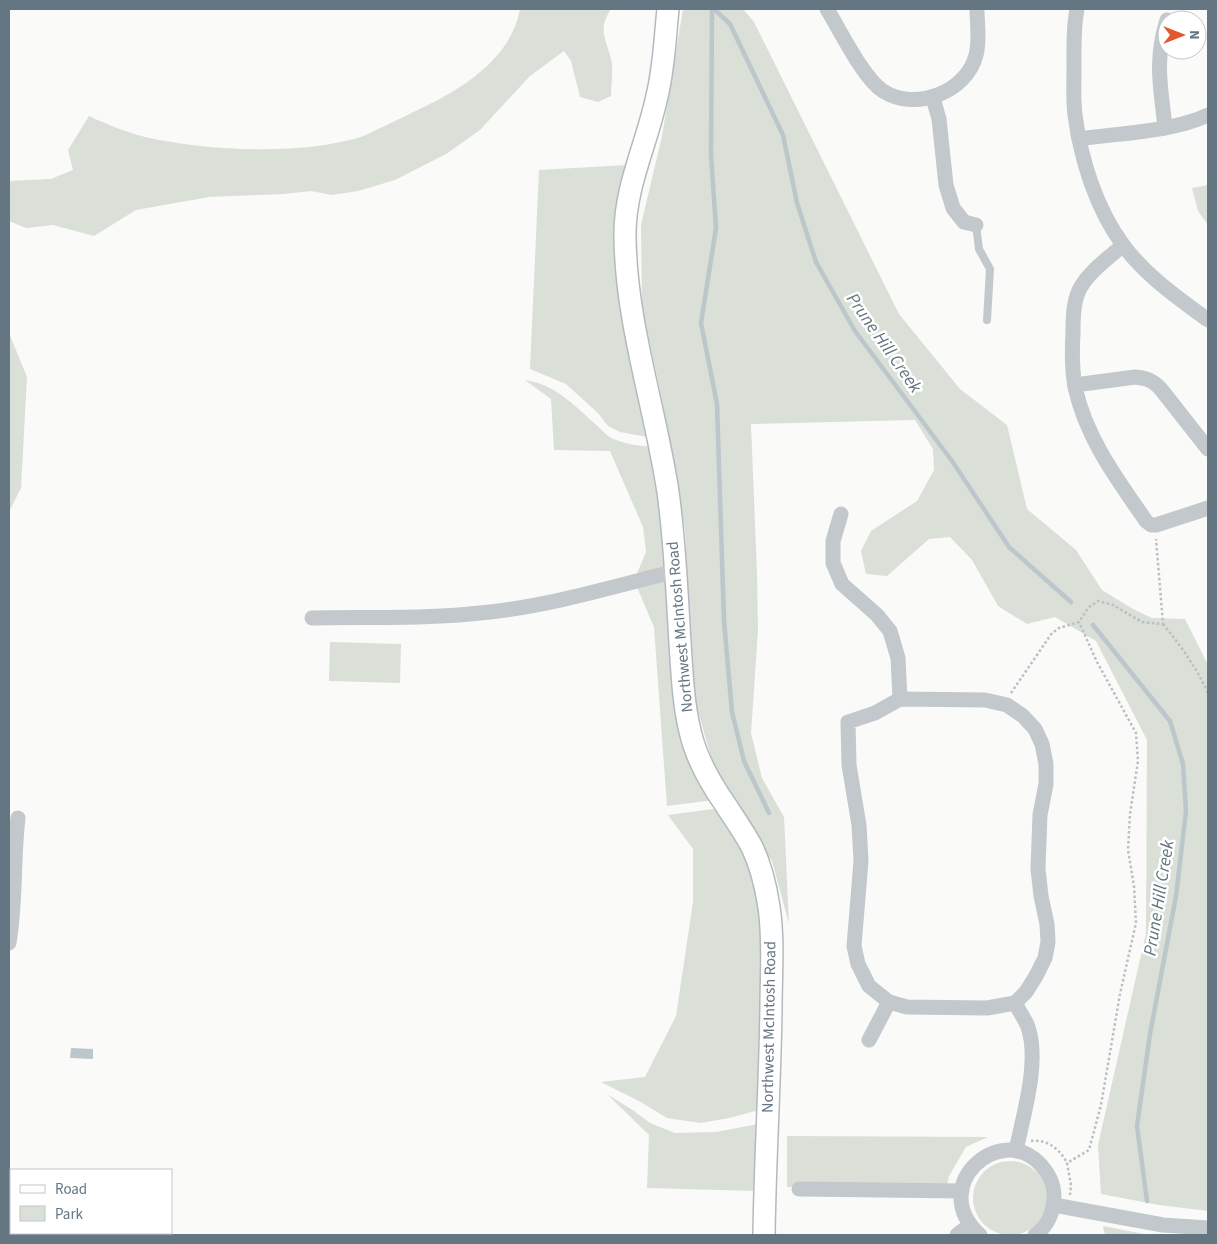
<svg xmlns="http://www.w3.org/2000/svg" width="1217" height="1244" viewBox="0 0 1217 1244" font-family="'Source Sans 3',sans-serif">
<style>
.green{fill:#dadfd7}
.water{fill:#bbc7cb}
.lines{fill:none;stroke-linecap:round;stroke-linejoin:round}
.stream{stroke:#bbc7cb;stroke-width:4.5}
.secondary-casing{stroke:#b3babf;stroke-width:24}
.path{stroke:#bbbfc2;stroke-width:2.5;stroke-dasharray:2.5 2.5;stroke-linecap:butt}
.lane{stroke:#c3c8cc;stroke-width:8}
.street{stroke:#c3c8cc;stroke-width:15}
.secondary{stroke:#fff;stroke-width:21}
.labels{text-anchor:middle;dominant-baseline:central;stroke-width:5;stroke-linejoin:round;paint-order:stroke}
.street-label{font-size:16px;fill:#657683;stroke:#fff}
.water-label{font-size:18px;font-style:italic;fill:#60757c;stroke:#fff}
</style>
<rect width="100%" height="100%" fill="#fafaf8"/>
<!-- green -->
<g class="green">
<path d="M520,9H611C596,32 608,41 612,64C613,74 611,86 611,96L598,102L580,97L571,61L564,51L530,76L480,130L446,154L395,180L358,191L332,195L311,191L283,194L209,197L136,210L94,236L53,225L26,228L9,221V181L51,179L73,170L68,150L89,116C108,125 133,135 154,139C215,151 301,155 361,137C369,134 377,129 385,126C402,118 419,109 436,101C474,81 512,53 520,9Z"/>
<path d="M683,9H743L754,22L899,314L960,389L1007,425L1027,509L1076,550L1102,590L1133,609L1152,618L1185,619L1208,665V1211L1159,1205L1101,1194L1098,1145L1146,933L1147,740L1096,641L1055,617L1027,624L998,606L972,560L950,537L929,539L887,576L866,574L861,551L871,531L917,501L934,470L933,449L915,420L751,424L757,574L758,629L751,733L762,778L784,817L789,924L772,861L746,822L714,767L693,694L685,530L662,399L642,308L641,225L662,136Z"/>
<path d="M627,165L621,283L623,322L630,349L648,437L620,432L608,426L598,413L566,384L530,369L539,170Z"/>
<path d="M1208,185V225L1198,211L1192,188Z"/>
<path d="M9,333L27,377L21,488L9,512Z"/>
<path d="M525,380C554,384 573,404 594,423C599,427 605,434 611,438C625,444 638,446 653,447L671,568L636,576L646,552L643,527L610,451L554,450L551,399Z"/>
<path d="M671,575L674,631L714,800L667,806L654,627L636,585Z"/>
<path d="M330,642L401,644L400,683L329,681Z"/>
<path d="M721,808L739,836L761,892L763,1109L729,1118L701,1123L667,1118L639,1101L601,1082L645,1077L676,1016L693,902V849L668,815Z"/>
<path d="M607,1094L634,1111L650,1123L675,1133L716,1132L758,1124L755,1191L647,1188L649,1135Z"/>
<path d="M787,1136L988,1137L966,1147L949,1176L947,1186L787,1187Z"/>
<circle cx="1010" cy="1198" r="37"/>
<path d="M1103,1226L1149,1235H1105Z"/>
</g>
<!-- water -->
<path class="water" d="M71,1048L93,1049V1059L70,1058Z"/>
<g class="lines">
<!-- stream -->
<g class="stream">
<path d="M712,9L711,155L716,228L701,323L717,404L724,621L732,712L744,761L769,813"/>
<path d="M714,9L730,24L783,135L797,203L816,262L855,331L952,461L1009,547L1071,602"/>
<path d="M1093,625L1170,721L1183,764L1186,811L1176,896L1150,1034L1137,1126L1147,1201"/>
</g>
<defs>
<path id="secondary" d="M668,9C665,38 664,68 657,96C647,144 624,188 625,237C626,324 655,406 668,492C675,542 677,593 680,643C682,672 683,702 690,731C696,758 709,781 725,804C734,818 744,832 752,847C761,866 766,887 769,907C774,940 771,975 771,1008C770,1084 765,1160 764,1235"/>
</defs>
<!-- secondary casing -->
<use href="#secondary" class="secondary-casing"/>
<!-- path -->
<g class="path">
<path d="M1163,624C1181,646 1196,667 1208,693"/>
<path d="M1011,693L1052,633L1059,628L1079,622L1088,608L1098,601L1113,605L1142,622L1163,624L1156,539"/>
<path d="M1031,1141C1047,1139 1060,1149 1067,1163"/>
<path d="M1070,1195L1071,1185L1067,1163L1089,1150L1101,1105L1120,994L1136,923L1134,886L1128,850L1130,814L1138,761L1136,733L1097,662L1079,622"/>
</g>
<!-- lane -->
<path class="lane" d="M976,225L979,249L990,269L987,320"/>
<!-- street -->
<g class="street">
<path d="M827,9C840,30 863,78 883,91C915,112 967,92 976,55C980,40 977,24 977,9"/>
<path d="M1077,9C1073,29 1074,49 1074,69C1074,84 1073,100 1075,115C1081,160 1096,208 1123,245C1146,276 1178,298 1208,320"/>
<path d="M933,98L939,119L946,185L953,208L964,222L976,225"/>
<path d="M1165,128C1161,87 1154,62 1167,20"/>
<path d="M1079,139C1119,133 1172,132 1208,115"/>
<path d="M1123,245C1109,258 1092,269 1082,285C1073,298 1073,318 1073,333C1072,350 1072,370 1075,387C1086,438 1117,479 1146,521L1151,525H1156L1208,508"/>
<path d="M1075,385L1135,377C1146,378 1152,380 1160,388L1208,449"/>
<path d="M841,514L833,541V563L842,584L877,615L890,631L898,658L900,699"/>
<path d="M312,618C371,617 431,619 490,612C553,605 615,586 676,571"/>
<path d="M900,699L985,700L1007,705L1023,716L1035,729L1042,744L1046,764V784L1040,815L1038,869L1041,896L1047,924L1048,942L1045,958L1036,976L1026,992L1015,1003L987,1008L907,1007L889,1002L869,986L858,964L854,946L861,861L859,825L849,765L848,722L875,713Z"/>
<path d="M9,943C16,902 13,860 18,818"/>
<path d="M1015,1003C1019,1011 1025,1019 1028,1027C1040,1063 1023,1115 1016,1151"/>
<path d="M869,1040L889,1002"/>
<path d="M799,1189L962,1191"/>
<path d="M1054,1205L1163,1225L1208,1228"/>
<path d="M957,1235L970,1225"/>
<path d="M980,1235C926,1187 1000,1120 1041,1165C1048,1173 1054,1184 1054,1195C1054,1211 1048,1226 1035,1235"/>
</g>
<!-- secondary -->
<use href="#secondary" class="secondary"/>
</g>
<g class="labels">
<!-- street labels -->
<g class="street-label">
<text transform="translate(680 627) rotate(-95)">Northwest McIntosh Road</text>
<text transform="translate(769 1027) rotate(-89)">Northwest McIntosh Road</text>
</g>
<!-- water labels -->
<g class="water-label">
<text transform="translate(884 343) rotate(55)">Prune Hill Creek</text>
<text transform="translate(1159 898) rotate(-81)">Prune Hill Creek</text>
</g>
</g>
<!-- border -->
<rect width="1217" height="1244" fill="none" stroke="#657683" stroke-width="20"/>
<!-- legend -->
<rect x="10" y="1169" width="162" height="65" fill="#ffffff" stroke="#c1c8cd"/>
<rect x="20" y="1185" width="25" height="8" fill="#ffffff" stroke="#c1c8cd"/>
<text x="55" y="1194" font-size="15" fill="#657683">Road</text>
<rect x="20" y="1206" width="25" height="15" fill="#dadfd7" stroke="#c1c8cd"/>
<text x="55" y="1219" font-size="15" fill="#657683">Park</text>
<!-- north arrow -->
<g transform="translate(1182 35) rotate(90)"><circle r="24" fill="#ffffff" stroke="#c1c8cd"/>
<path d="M0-4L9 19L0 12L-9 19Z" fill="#e4572e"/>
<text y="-8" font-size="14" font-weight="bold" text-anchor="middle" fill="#657683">N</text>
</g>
</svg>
